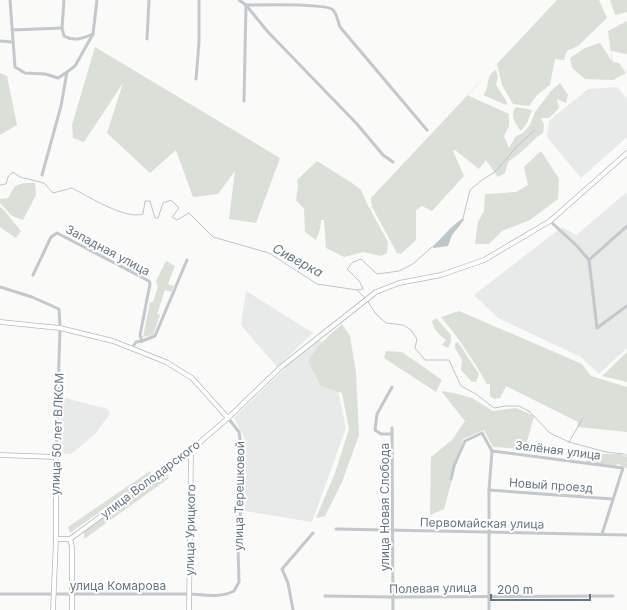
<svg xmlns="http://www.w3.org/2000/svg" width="627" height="610" viewBox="0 0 627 610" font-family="Inter,sans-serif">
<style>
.built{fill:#e8e9e9}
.green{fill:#dadfd7}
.water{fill:#bbc7cb}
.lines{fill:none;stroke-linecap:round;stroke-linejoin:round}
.stream{stroke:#bbc7cb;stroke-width:1}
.major-casing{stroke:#b5babe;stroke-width:5.5}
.minor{stroke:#c3c8cc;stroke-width:3}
.major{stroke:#fff;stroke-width:4}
.labels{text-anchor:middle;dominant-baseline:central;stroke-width:4;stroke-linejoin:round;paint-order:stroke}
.street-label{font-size:12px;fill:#657683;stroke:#fff}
.water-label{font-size:13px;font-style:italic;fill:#60757c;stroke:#fff}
</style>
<rect width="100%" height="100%" fill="#fafaf8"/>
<!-- built -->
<g class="built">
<path d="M617,87L627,99V137L581,178L547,137L549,121L588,89Z"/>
<path d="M627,192V348L599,374L581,357L498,318L474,295L562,227L576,235Z"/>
<path d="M246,291L313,333L277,367L241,325Z"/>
<path d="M320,340L330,355L346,428L312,522L245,511L244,437L234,418L287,366Z"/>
<path d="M61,397L108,409L110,414L94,435L71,454H61L60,451Z"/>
</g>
<!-- green -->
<g class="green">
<path d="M557,0H599L607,18L578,46L567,51L564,60L555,59L550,85L537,95L529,106L513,104L502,85L497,64L467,95L509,114V126L504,136L509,148L516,136L523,133L530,125L535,112L551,91L560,83L568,95L566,103L557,99L559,108L549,118H541L544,125L543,133L537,137L521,152L508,162L505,173L498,177L486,160L479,169L455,150L453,151L464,176L432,211L422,206L416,210V240L401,254L397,253L372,207L370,209L388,242L387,253L381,256L363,252L344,257L326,248L324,220H321L320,229L316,240L305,232L304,209L296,200L298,186L297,180L317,161L352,183L361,190L369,208L372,207L371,198Z"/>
<path d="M610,0H627V12L615,15Z"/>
<path d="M627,21V54L611,51L613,62L619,63L626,73L613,80L585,79L572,68L570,58L585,48L600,43L612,61L608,31Z"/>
<path d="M95,47L280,158L256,223L229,219L235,171L218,194L193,197L176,150L150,173L107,133L123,83L84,142L73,138L72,125Z"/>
<path d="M496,70L498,77L496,85L507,102L506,105L483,95C490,88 485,75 496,70Z"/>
<path d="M0,73L7,76L17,125L0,135Z"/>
<path d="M516,107L532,110L527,123L521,131C516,124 509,115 516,107Z"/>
<path d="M541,151L559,179L558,199L530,220L502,231L489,244H475L478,222L484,211L485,194L516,192L528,185L524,167Z"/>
<path d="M24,183H35L36,195L23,220L12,216L0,203V199L8,198L15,186Z"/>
<path d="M0,207L3,209L21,231L16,238L0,227Z"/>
<path d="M166,261L175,266L168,284L174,286L171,292L165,290L157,314L160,315L153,335L143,337L150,302H153L158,287L156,281Z"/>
<path d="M459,311L582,364L591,376L627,387V432L577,427L578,422L506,386L500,398L494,399L490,396V384H487C473,360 459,338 441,317Z"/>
<path d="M436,318L451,335V342L448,348L442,345L446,340C439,335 434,330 432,321Z"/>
<path d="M342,324L350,336L356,373L359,435L342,482L325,516L316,518L335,473L349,429L342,393L321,386L308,361L319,345Z"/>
<path d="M458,342L479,374L476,382H472L461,370L462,360L455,348V343Z"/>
<path d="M386,351L402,352L442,380L436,392L384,358Z"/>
<path d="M627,352V382L602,376Z"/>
<path d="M441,391L454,393L472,398L493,411L516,408L534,416L525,449L493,447L484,430L463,439L444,509L430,515L431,457L452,440L465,421Z"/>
<path d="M599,454H620L627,457V468L618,464L612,467L589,465L586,459Z"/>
<path d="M150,471L152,475L70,533L68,527Z"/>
<path d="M166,471L169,478L84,539V531Z"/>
</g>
<!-- water -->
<path class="water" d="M463,218L464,220L452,235L448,246L434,248L432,247C443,237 451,226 463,218Z"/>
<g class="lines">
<!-- stream -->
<g class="stream">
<path d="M0,185L6,184L8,177L13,172L20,177L44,183L53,193L72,188C88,196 125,220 143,214L145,201H150L155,218H158L163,203L171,200L179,208L172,217L177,220L189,213L213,237L269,253L317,284L357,290L365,298"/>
<path d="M463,218L470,190L482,180L495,172L517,146L535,130"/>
<path d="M357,290L363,289L360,282L347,269L353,262L361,259L377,274L399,271L413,264L432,247"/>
<path d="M367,300L375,313L386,323L403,325L411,330L417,339L415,348L425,360H449L461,386L476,394L494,408L505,406H519L530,412L550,433L569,442L606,452L624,454L627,456"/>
<path d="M569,442L583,418"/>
</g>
<defs>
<g id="major">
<path d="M0,322L60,328L113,341L166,362L192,378L228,418"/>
<path d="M0,455L56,457V539L53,610"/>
<path d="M56,539H70"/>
<path d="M70,539L191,450L228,418L281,367L376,292L399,283L441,275L484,260L550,221L627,153"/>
<path d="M70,539L72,547V610"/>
<path d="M189,610L191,450"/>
</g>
</defs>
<!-- major casing -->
<use href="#major" class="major-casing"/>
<!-- minor -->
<g class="minor">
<path d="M10,0L15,67L25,73L45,74L58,78L67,72"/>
<path d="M64,0L62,28L64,36C74,42 84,38 93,34"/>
<path d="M239,0L246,5L268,32L357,124L383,155L393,162"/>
<path d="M246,5C258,5 328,3 333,10C337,14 338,22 340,27L427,130"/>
<path d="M12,30L62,28"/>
<path d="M147,39L149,0"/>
<path d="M0,41L13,42"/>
<path d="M196,79L199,42V0"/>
<path d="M244,101L246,5"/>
<path d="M42,175L61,106L67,72L75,66L93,34L97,0"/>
<path d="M550,221L577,246L589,260L597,328L627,306"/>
<path d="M589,260L627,226"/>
<path d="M33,275L51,237L57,233L149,281L150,284L140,335L142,341L136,342L132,348"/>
<path d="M0,287L32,297L59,309L60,328L56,457"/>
<path d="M142,341L155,336L187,260"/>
<path d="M392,387L377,414L375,430L381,434H392"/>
<path d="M392,428L393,610"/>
<path d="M492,451L623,468L602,534"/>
<path d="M451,479L454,466L465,441L482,433L492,451"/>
<path d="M489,490L613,499"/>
<path d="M336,529L627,535"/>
<path d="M0,594H190C205,595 220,598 234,591L239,582L238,548L240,525L241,445L239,432L228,418"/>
<path d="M325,596L393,597L613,596"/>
<path d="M293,610L288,583L282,569L313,533"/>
<path d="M489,610V490L492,451"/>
</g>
<!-- major -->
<use href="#major" class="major"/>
</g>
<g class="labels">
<!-- street labels -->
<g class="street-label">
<text transform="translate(108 250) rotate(28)">Западная улица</text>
<text transform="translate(57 434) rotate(-88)">улица 50 лет ВЛКСМ</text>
<text transform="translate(558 450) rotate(7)">Зелёная улица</text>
<text transform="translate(150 479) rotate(-37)">улица Володарского</text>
<text transform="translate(551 485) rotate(4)">Новый проезд</text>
<text transform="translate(239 496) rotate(-89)">улица Терешковой</text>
<text transform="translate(384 507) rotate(-90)">улица Новая Слобода</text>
<text transform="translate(482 523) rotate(1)">Первомайская улица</text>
<text transform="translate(190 530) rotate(-89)">улица Урицкого</text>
<text x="118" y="585">улица Комарова</text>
<text transform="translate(433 588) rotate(-1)">Полевая улица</text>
</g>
<!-- water labels -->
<g class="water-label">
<text transform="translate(298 260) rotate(29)">Сиверка</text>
</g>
</g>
<!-- scale -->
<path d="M491 594v6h99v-6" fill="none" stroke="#657683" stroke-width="2"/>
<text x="497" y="594" font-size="12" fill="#657683" stroke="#ffffff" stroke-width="3" paint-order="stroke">200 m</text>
</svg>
